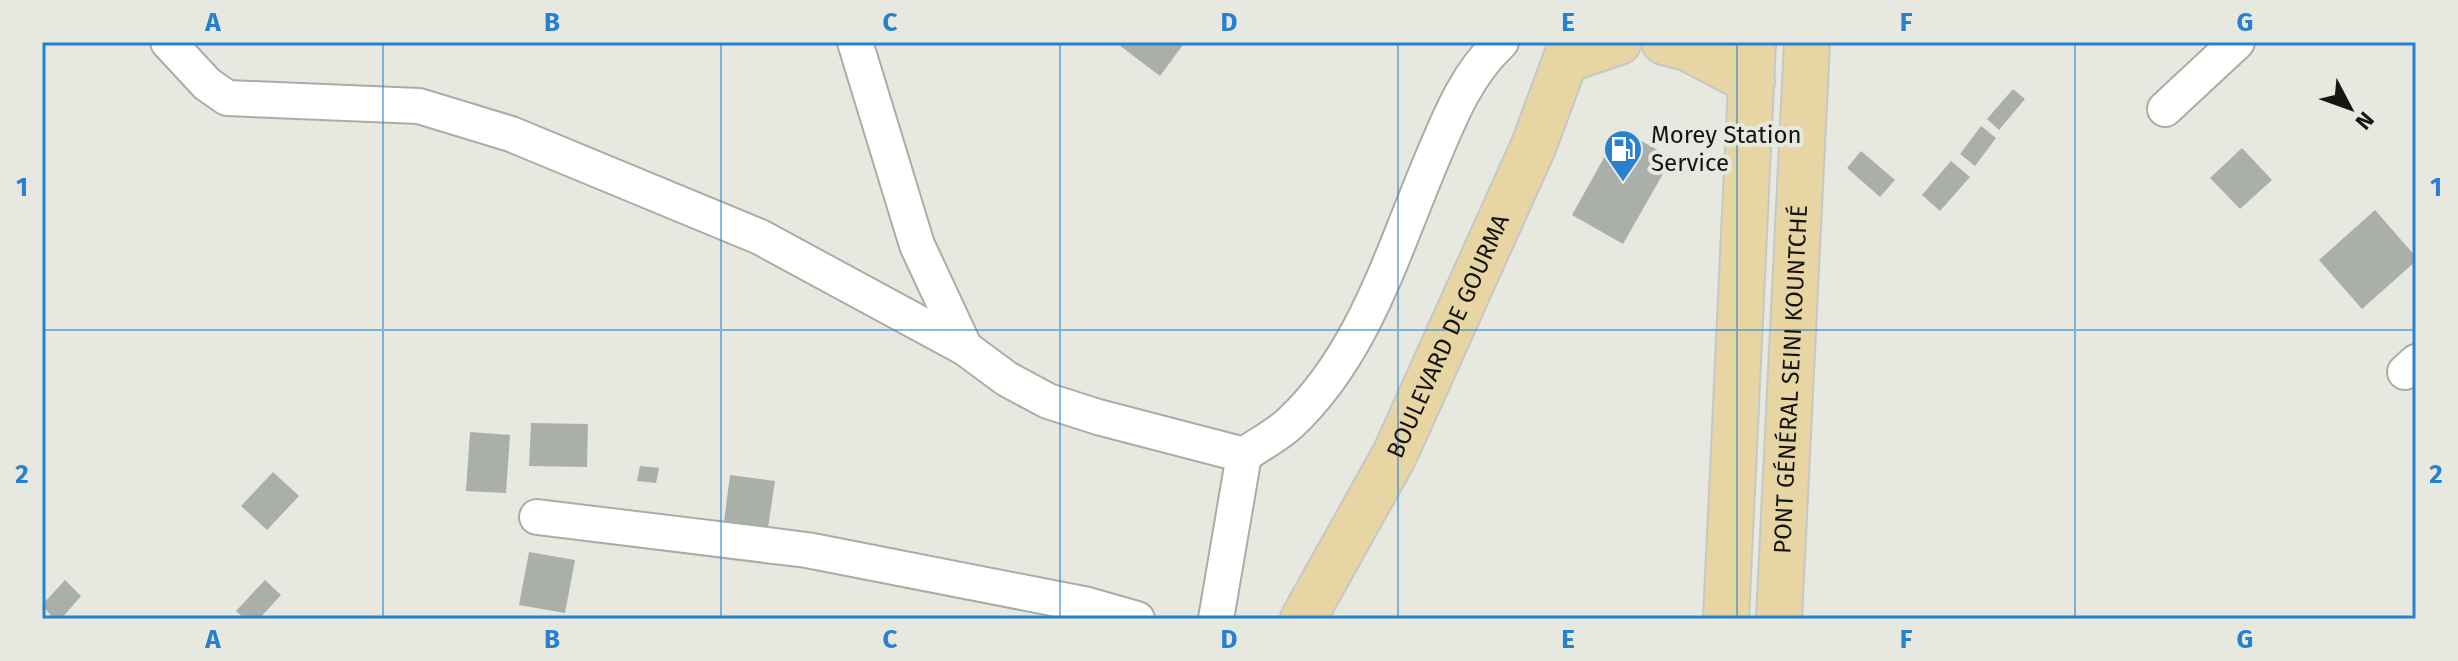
<svg xmlns="http://www.w3.org/2000/svg" width="2458" height="661" viewBox="0 0 2458 661" font-family="'Fira Sans',sans-serif">
<style>
.building{fill:#aab0a9}
.lines{fill:none;stroke-linecap:round;stroke-linejoin:round}
.street-casing{stroke:#abada5;stroke-width:38}
.primary-casing{stroke:#c7c7c6;stroke-width:48}
.street{stroke:#fff;stroke-width:34}
.primary{stroke:#e8d5a4;stroke-width:44}
.grid{fill:none;stroke:#2881ce;stroke-width:2;stroke-opacity:0.55}
.labels{text-anchor:middle;dominant-baseline:central;stroke-width:8;stroke-linejoin:round;paint-order:stroke}
.poi-label{font-size:24px;fill:#151613;stroke:#e7e9e0;text-anchor:start}
.street-label{font-size:24px;fill:#151613;stroke:#e7e9e0}
.neatline{fill:none;stroke:#2881ce;stroke-width:3}
.grid-label{font-size:26px;text-anchor:middle;font-weight:bold;fill:#2881ce}
</style>
<rect width="100%" height="100%" fill="#e7e9e0"/>
<!-- building -->
<g class="building">
<path d="M1115,42H1185L1160,76Z"/>
<path d="M2013,89L2025,99L1999,130L1987,119Z"/>
<path d="M1981,126L1996,138L1975,166L1960,154Z"/>
<path d="M1620,129L1672,158L1623,244L1572,215Z"/>
<path d="M2242,148L2272,180L2240,209L2210,178Z"/>
<path d="M1861,151L1895,180L1880,197L1847,168Z"/>
<path d="M1951,161L1970,177L1940,211L1922,195Z"/>
<path d="M2375,210L2416,257V261L2362,309L2319,260Z"/>
<path d="M531,423L588,424L587,467L529,466Z"/>
<path d="M470,432L510,435L506,493L466,491Z"/>
<path d="M640,466L659,468L656,483L637,481Z"/>
<path d="M273,472L299,496L267,530L241,506Z"/>
<path d="M730,475L775,481L768,528L724,522Z"/>
<path d="M529,552L575,560L565,613L519,605Z"/>
<path d="M65,580L81,596L61,619H54L42,605Z"/>
<path d="M265,580L281,595L259,619H245L236,611Z"/>
</g>
<g class="lines">
<defs>
<g id="street">
<path d="M168,42L207,84L227,98L419,106L511,134L760,237L965,348L1007,379L1048,401L1098,417L1244,455C1258,445 1276,436 1289,424C1364,355 1394,248 1433,157C1451,114 1467,74 1501,42"/>
<path d="M855,42L917,245L965,348"/>
<path d="M2165,109L2237,42"/>
<path d="M2405,372L2416,362"/>
<path d="M537,517L807,550L1088,605L1137,619"/>
<path d="M1216,619L1244,455"/>
</g>
<g id="primary">
<path d="M1664,42L1687,48L1752,82"/>
<path d="M1566,60L1619,42"/>
<path id="s1" d="M1303,619L1395,454L1534,145L1572,42"/>
<path d="M1726,619L1753,42"/>
<path id="s2" d="M1779,619L1807,42"/>
</g>
</defs>
<!-- street casing -->
<use href="#street" class="street-casing"/>
<!-- primary casing -->
<use href="#primary" class="primary-casing"/>
<!-- street -->
<use href="#street" class="street"/>
<!-- primary -->
<use href="#primary" class="primary"/>
</g>
<!-- grid -->
<path class="grid" d="M383,42V619M721,42V619M1060,42V619M1398,42V619M1737,42V619M2075,42V619M42,330H2416"/>
<!-- icons -->
<defs>
<symbol id="fuel-pin" viewBox="-11 -11 22 30"><path d="M0 17L-7.5 6A9.5 9.5 0 1 1 7.5 6Z" fill="#2881ce" stroke="#e7e9e0"/><path d="M-5.5-6h7V0h2V4h1.3V-2.5L3-4.5l.8-.8L6-3V5H2.5V1h-1V6h-7ZM-4.2-4.7v3.2H.2V-4.7Z" fill="#fff"/></symbol>
</defs>
<g fill-rule="evenodd">
<use href="#fuel-pin" x="1601" y="127" width="44" height="60"/>
</g>
<g class="labels">
<!-- poi labels -->
<g class="poi-label">
<text x="1651" y="135">Morey Station<tspan x="1651" dy="28">Service</tspan></text>
</g>
<!-- street labels -->
<g class="street-label">
<text stroke="none"><textPath href="#s1" startOffset="318">BOULEVARD DE GOURMA</textPath></text>
<text stroke="none"><textPath href="#s2" startOffset="240">PONT GÉNÉRAL SEINI KOUNTCHÉ</textPath></text>
</g>
</g>
<!-- border -->
<rect width="2458" height="661" fill="none" stroke="#e7e9e0" stroke-width="88"/>
<!-- north arrow -->
<g transform="translate(2350 108) rotate(131)" stroke="#e7e9e0" stroke-width="6" paint-order="stroke">
<path d="M0-6L14 30L0 20L-14 30Z" fill="#151613"/>
<text y="-12" font-size="22" font-weight="bold" text-anchor="middle" fill="#151613">N</text>
</g>
<rect x="44" y="44" width="2370" height="573" class="neatline"/>
<g class="grid-label">
<text x="213" y="31">A</text>
<text x="552" y="31">B</text>
<text x="890" y="31">C</text>
<text x="1229" y="31">D</text>
<text x="1568" y="31">E</text>
<text x="1906" y="31">F</text>
<text x="2245" y="31">G</text>
<text x="22" y="196">1</text>
<text x="2436" y="196">1</text>
<text x="22" y="483">2</text>
<text x="2436" y="483">2</text>
<text x="213" y="648">A</text>
<text x="552" y="648">B</text>
<text x="890" y="648">C</text>
<text x="1229" y="648">D</text>
<text x="1568" y="648">E</text>
<text x="1906" y="648">F</text>
<text x="2245" y="648">G</text>
</g>
</svg>
